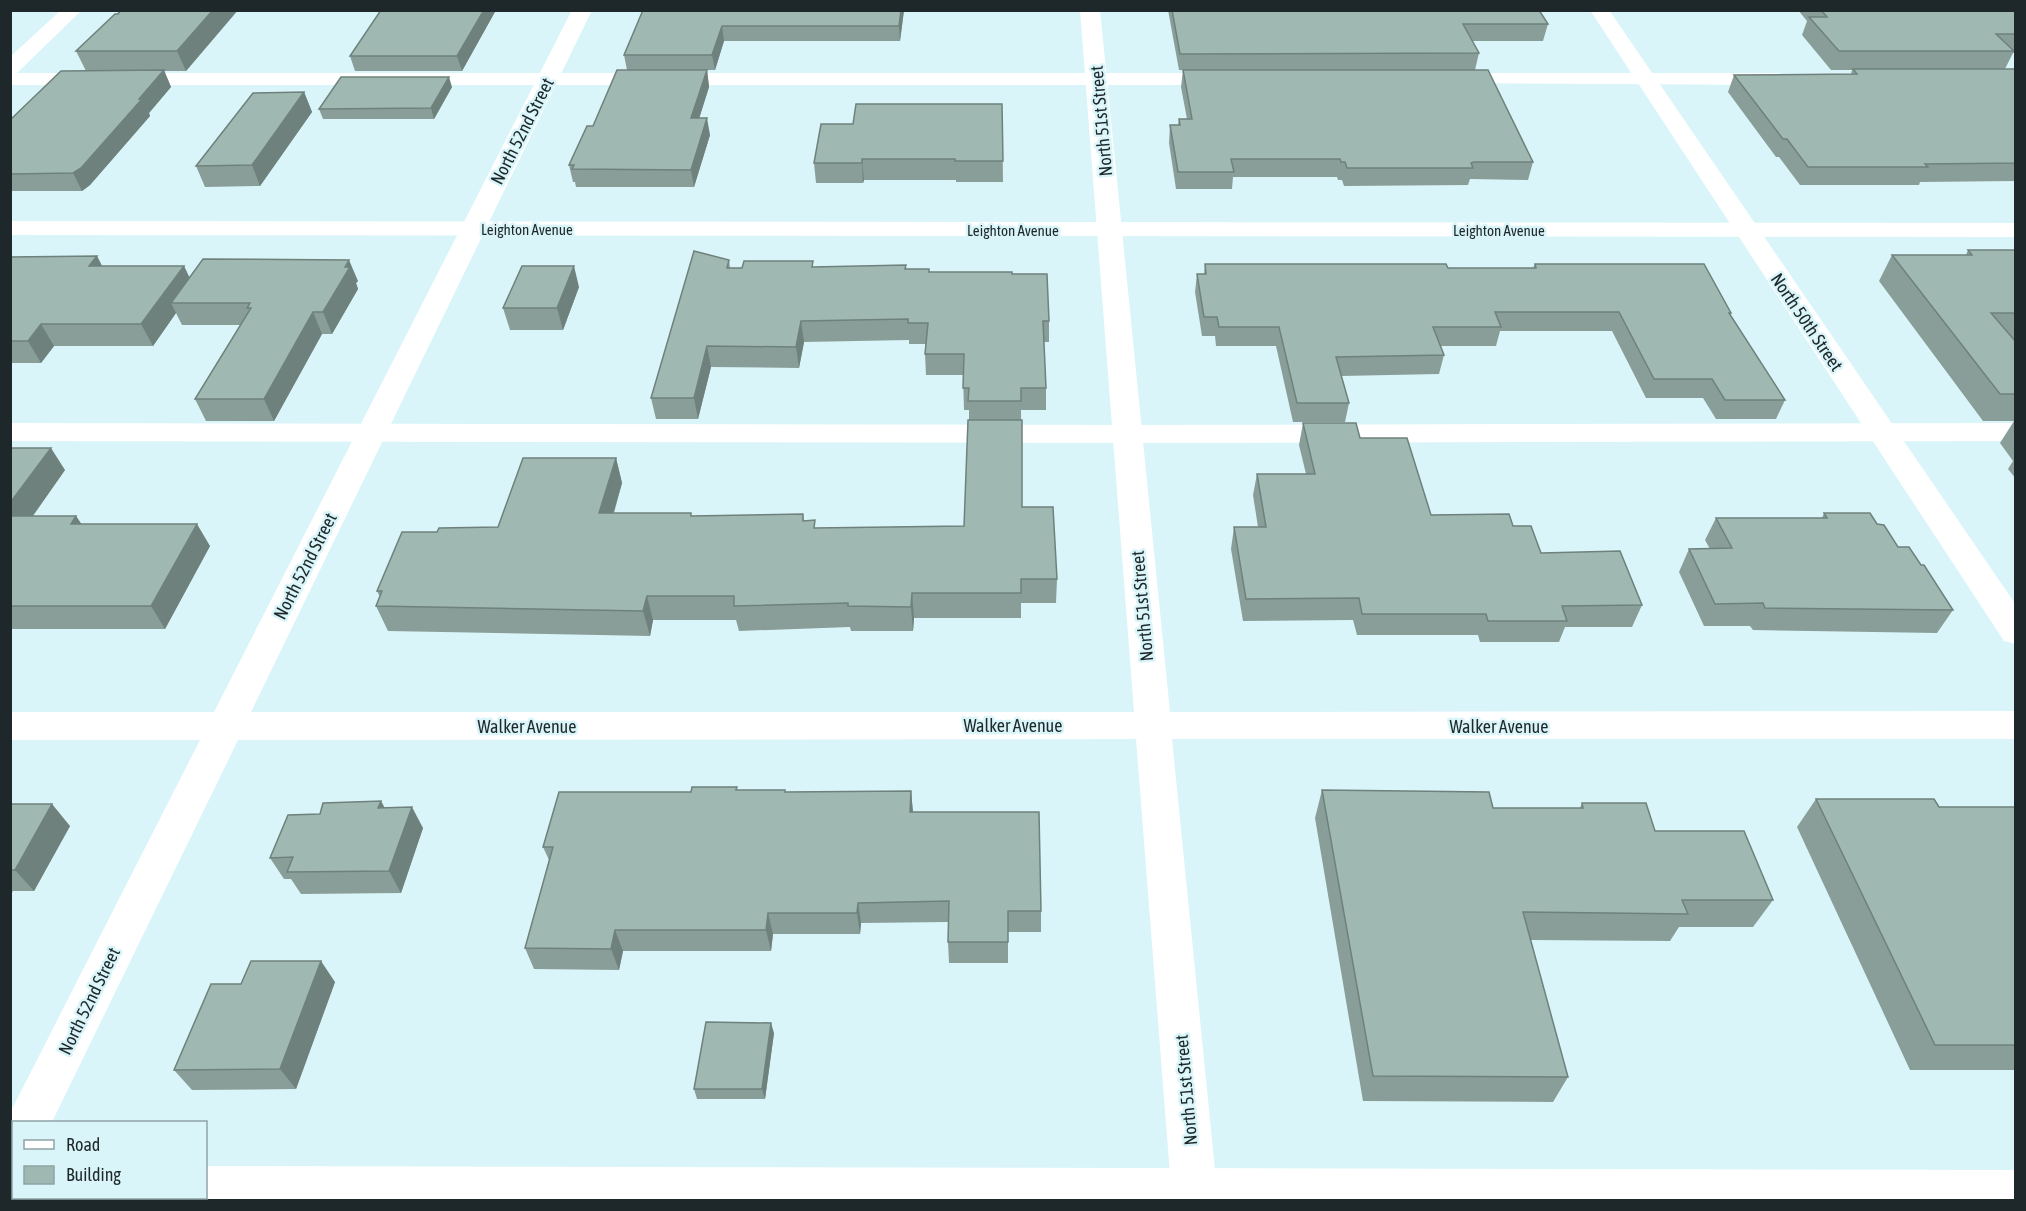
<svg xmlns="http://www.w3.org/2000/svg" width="2026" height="1211" viewBox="0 0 2026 1211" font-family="'Asap Condensed',sans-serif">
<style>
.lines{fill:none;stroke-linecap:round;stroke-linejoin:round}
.lane{fill:#fff;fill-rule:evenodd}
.street{fill:#fff;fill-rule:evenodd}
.secondary{fill:#fff;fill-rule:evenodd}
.wall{fill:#899e98}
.shaded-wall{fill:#6f817c}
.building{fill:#9fb8b1;stroke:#6f817c;stroke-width:1.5}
.labels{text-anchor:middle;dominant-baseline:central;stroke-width:5;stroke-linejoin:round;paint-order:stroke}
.far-street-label{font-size:15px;fill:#1e282a;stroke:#daf5f9}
.street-label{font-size:18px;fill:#1e282a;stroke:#daf5f9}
</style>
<rect width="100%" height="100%" fill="#daf5f9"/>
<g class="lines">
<!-- lane -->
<g class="lane">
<path d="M10,73H1225L1232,75L1235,79L1232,83L1225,85H10Z"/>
<path d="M1448,73H1777L1784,75L1787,79L1784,83L1777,85L1441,83L1438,79L1441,75Z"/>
<path d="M10,423L1127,425L2016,423V441L1127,443L10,441Z"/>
<path d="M10,1166H14V1198H32L31,1200H10Z"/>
<path d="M206,1166L2016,1170V1200H189L188,1198H206Z"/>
</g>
<!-- street -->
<g class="street">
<path d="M61,10H82L17,73L10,75V57Z"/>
<path d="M572,10H592L251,712H1134L1080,10H1100L1170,712L2016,711V739H1172L1218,1200H1172L1136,739L238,740L52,1122H14V1181L10,1182V1113L13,1107L200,740H10V712H214Z"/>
<path d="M1590,10H1609L2016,605V644L2004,641Z"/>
</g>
<!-- secondary -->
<path class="secondary" d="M10,221L2016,223V237L10,235Z"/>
</g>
<!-- wall -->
<g class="wall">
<path d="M121,10H238L186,71H164L171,87L149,113L150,116L90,185L82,191H10V120L86,71L76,51Z"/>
<path d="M496,10L462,71H355L350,56Z"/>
<path d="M643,10H904L900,41H724L715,70H707L709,87L699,118L710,135L694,187H576L575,182H573L569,165L627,70L624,55Z"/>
<path d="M1168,10H1539L1548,24L1543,41H1472L1479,53L1475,70L1533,162L1528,180L1470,179L1468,185L1344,186L1342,180H1338L1337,177H1233L1232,189H1176L1169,143L1170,125H1178L1179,119H1187L1181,87L1183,70H1179Z"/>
<path d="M1798,10H2016V53H2013L2005,69H2016V181L1920,182L1919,185H1800L1779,157H1776L1728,92L1734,75L1851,74L1852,70H1831L1802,35L1807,21Z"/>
<path d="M452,87L434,119H323L319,109Z"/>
<path d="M304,92L312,112L260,186L205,187L196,166Z"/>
<path d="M1002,104L1003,182H956V180H864L863,183H816L814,163L853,124Z"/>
<path d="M1968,250H2016V339H2013L2016,342V479L2008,469L2013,461L2000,443L2014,421H1983L1879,281L1892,255H1966Z"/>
<path d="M97,256L102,266H184L189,277L358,281L356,283L358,289L332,334H322L274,421H206L195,399L241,325H182L176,313L153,346H54L41,363H10V257Z"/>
<path d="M729,260L730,268L813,267L906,269L929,272L1012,274L1049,321V342H1044L1046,388V410H1021L1022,507L1057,579L1056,603H1021V618H914L913,631H851L850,627L739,631L736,620H653L650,636L388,631L376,606L380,597L377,591L437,532L498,527L616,458L622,483L614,513L692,516L803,514L804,521L816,528L964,526L969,420V410H964L963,375H926L925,354L926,344H909V340L804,342L799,368L711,367L698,419H656L651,398Z"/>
<path d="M1205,264L1448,268H1533L1535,264L1731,313L1730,315L1785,400L1776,419H1716L1703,398H1646L1612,331H1500L1496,346H1441L1444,355L1439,374L1341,376L1349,403L1345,422H1293L1276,346H1216L1215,336H1202L1195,292L1197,274H1204Z"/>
<path d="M579,287L563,330H510L503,308Z"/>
<path d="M1303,423L1360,438L1431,515L1513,526L1541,553L1642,605L1632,627H1565L1559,642H1480L1478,635H1357L1353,620L1243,621L1231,549L1234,527H1258L1253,495L1257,474H1306L1299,445Z"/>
<path d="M10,448L65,470L33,516H76L81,524L210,546L165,629H10Z"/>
<path d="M1824,513L1877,524L1898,547L1921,565L1953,610L1937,633L1753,630L1750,626H1704L1679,572L1689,549H1710L1705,540L1716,518H1822Z"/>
<path d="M737,790H785V792L911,791L913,812L1041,911V932H1008V963H949L948,942V922L861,923L860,934H773L771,951H623L619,970L534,969L525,948L549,860L543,847L691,792Z"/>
<path d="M1322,790L1493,808H1580L1582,803L1655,831L1773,900L1753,927H1679L1670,941L1530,940L1568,1077L1553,1102L1363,1101L1315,818Z"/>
<path d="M1816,799L1939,807H2016V1070H1910L1797,827Z"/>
<path d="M381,801L384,807L423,828L401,893L301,894L291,879H284L270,858L320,814Z"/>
<path d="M10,804L70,826L34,891H13L10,895Z"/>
<path d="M335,982L296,1089L192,1090L174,1070L241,984Z"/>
<path d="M774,1033L765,1099H697L694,1089Z"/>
</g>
<!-- shaded-wall -->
<g class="shaded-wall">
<path d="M213,10H238L186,71L177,51Z"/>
<path d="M484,10H496L462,71L457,56Z"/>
<path d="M901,10H904L900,41L899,26Z"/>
<path d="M722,26L724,41L715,70L712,55Z"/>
<path d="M164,70L171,87L149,113L150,116L90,185L82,191L73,173Z"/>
<path d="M707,70L709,87L694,135L691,118Z"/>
<path d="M449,77L452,87L434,119L431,108Z"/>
<path d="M304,92L312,112L260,186L252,165Z"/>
<path d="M707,118L710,135L694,187L691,170Z"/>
<path d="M862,159L864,180L863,183L862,163Z"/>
<path d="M97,256L108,278L89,266Z"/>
<path d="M349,260L358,281L356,283L358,289L332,334L323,312Z"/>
<path d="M184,266L194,287L171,303L176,313L153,346L141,324Z"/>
<path d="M574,266L579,287L563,330L557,308Z"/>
<path d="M313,312L322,334L274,421L264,399Z"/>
<path d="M801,321L804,342L799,368L796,347Z"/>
<path d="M41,324L54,346L41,363L28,341Z"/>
<path d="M707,346L711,367L698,419L694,398Z"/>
<path d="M51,448L65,470L17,538L10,529V503Z"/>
<path d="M616,458L622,483L606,538L599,513Z"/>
<path d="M76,516L91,538L71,524Z"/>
<path d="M197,524L210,546L165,629L151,606Z"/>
<path d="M912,593L914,618L913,631L911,607Z"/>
<path d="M647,596L653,620L650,636L643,611Z"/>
<path d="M911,791L913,813L910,812Z"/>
<path d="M381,801L392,822L378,808Z"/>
<path d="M52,804L70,826L34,891L15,870Z"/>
<path d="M412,807L423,828L401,893L389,871Z"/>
<path d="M858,903L861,923L860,934L857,913Z"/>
<path d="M768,913L773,934L771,951L766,930Z"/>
<path d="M615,930L623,951L619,970L611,949Z"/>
<path d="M321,961L335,982L296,1089L280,1069Z"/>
<path d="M771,1023L774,1033L765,1099L762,1089Z"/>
</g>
<!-- building -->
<g class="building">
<path d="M121,10H213L177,51H76L115,14H118Z"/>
<path d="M381,10H484L457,56H350Z"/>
<path d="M643,10H901L899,26H722L712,55H624Z"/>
<path d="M1172,10H1539L1548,24H1463L1479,53L1180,54Z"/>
<path d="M1821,10H2016V34H1996L2014,51H1839L1809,17H1827Z"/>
<path d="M1853,69H2016V163L1925,164L1928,167H1808L1787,139H1783L1734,75L1857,74Z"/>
<path d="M164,70L139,99H142L81,168L73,173L10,174V120L61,71Z"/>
<path d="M617,70H707L691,118H707L691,170L572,169L574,165H569L587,126H593Z"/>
<path d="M1183,70H1488L1533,162H1474L1471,163L1473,168H1347L1345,162H1341L1340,159H1231L1234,172H1178L1170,125H1180L1179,119H1192Z"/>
<path d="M341,77H449L431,108L319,109Z"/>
<path d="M304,92L252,165L196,166L253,93Z"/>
<path d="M856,104H1002L1003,161H955V159H862V163H814L821,124H853Z"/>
<path d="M1968,250H2016V313H1991L2016,342V394H2000L1892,255H1972Z"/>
<path d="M694,251L729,260L727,268H742L744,261H813L812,267L906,265L905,269H929V272H1012V274H1047L1049,321H1043L1046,388H1021V401H968L969,388H963L964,354H925L928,323H908V319L801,321L796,347L707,346L694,398H651Z"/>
<path d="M97,256L89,266H184L141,324H41L28,341H10V257Z"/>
<path d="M203,259L349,260L345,267H350L323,312H313L264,399H195L251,308H247L250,303H171Z"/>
<path d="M1205,264H1446L1448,268H1536L1535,264H1704L1731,313H1729L1785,400H1725L1712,379H1654L1619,312H1495L1501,327H1433L1444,355L1336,357L1349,403H1297L1279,327H1219L1217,317H1204L1197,274H1206Z"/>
<path d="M522,266H574L557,308H503Z"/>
<path d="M968,420H1022V507H1053L1057,579H1021V593H912L911,607L848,606V603L734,606V596H647L643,611L376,606L382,591H377L402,532H437L439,528L498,527L523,458H616L599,513H691V516L803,514V521L815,520L814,528L964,526Z"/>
<path d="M1303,423H1356L1360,438H1407L1431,515L1509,514L1513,526H1531L1541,553L1620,551L1642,605L1562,606L1567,621H1488L1486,614H1362L1359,598L1246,599L1234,527H1266L1257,474H1315Z"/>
<path d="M10,448H51L10,503Z"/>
<path d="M1824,513H1870L1877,524L1884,525L1898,547H1909L1921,565H1924L1953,610L1765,608L1763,603L1715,604L1689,549L1732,548L1716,518H1827Z"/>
<path d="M10,516H76L71,524H197L151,606H10Z"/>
<path d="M692,787H737L736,790H785V792L911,791L910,812H1039L1041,911H1008V942H948L949,901L858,903L857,913H768L766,930H615L611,949L525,948L553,847H543L559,792H691Z"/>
<path d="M1322,790L1489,792L1493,808H1583L1582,803H1646L1655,831H1744L1773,900H1682L1688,914L1523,912L1568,1077L1373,1076Z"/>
<path d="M1816,799H1934L1939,807H2016V1045H1935Z"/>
<path d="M381,801L378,808L412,807L389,871L287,872L293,857L270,858L288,815L320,814L323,803Z"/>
<path d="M10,804H52L15,870H10Z"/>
<path d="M251,961H321L280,1069L174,1070L211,984H241Z"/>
<path d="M706,1022L771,1023L762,1089H694Z"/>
</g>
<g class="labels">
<!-- far-street labels -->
<g class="far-street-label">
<text x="527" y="229">Leighton Avenue</text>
<text x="1013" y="230">Leighton Avenue</text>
<text x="1499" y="230">Leighton Avenue</text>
</g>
<!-- street labels -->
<g class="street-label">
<text transform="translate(1101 121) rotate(-95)">North 51st Street</text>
<text transform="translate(522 131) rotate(-63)">North 52nd Street</text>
<text transform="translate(1807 322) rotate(56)">North 50th Street</text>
<text transform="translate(305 566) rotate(-63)">North 52nd Street</text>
<text transform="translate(1142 606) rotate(-95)">North 51st Street</text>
<text x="1013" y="725">Walker Avenue</text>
<text x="527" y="726">Walker Avenue</text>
<text x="1499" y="726">Walker Avenue</text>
<text transform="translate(89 1001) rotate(-64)">North 52nd Street</text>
<text transform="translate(1186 1090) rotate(-95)">North 51st Street</text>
</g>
</g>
<!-- border -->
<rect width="2026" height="1211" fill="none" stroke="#1e282a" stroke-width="24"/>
<!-- legend -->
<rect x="12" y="1121" width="195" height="78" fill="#daf5f9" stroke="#8fa3a6" stroke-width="1.5"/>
<rect x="24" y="1140" width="30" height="9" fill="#ffffff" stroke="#8fa3a6" stroke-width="1.5"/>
<text x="66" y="1151" font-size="18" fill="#1e282a">Road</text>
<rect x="24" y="1166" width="30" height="18" fill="#9fb8b1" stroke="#8fa3a6" stroke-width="1.5"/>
<text x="66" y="1181" font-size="18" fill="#1e282a">Building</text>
</svg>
